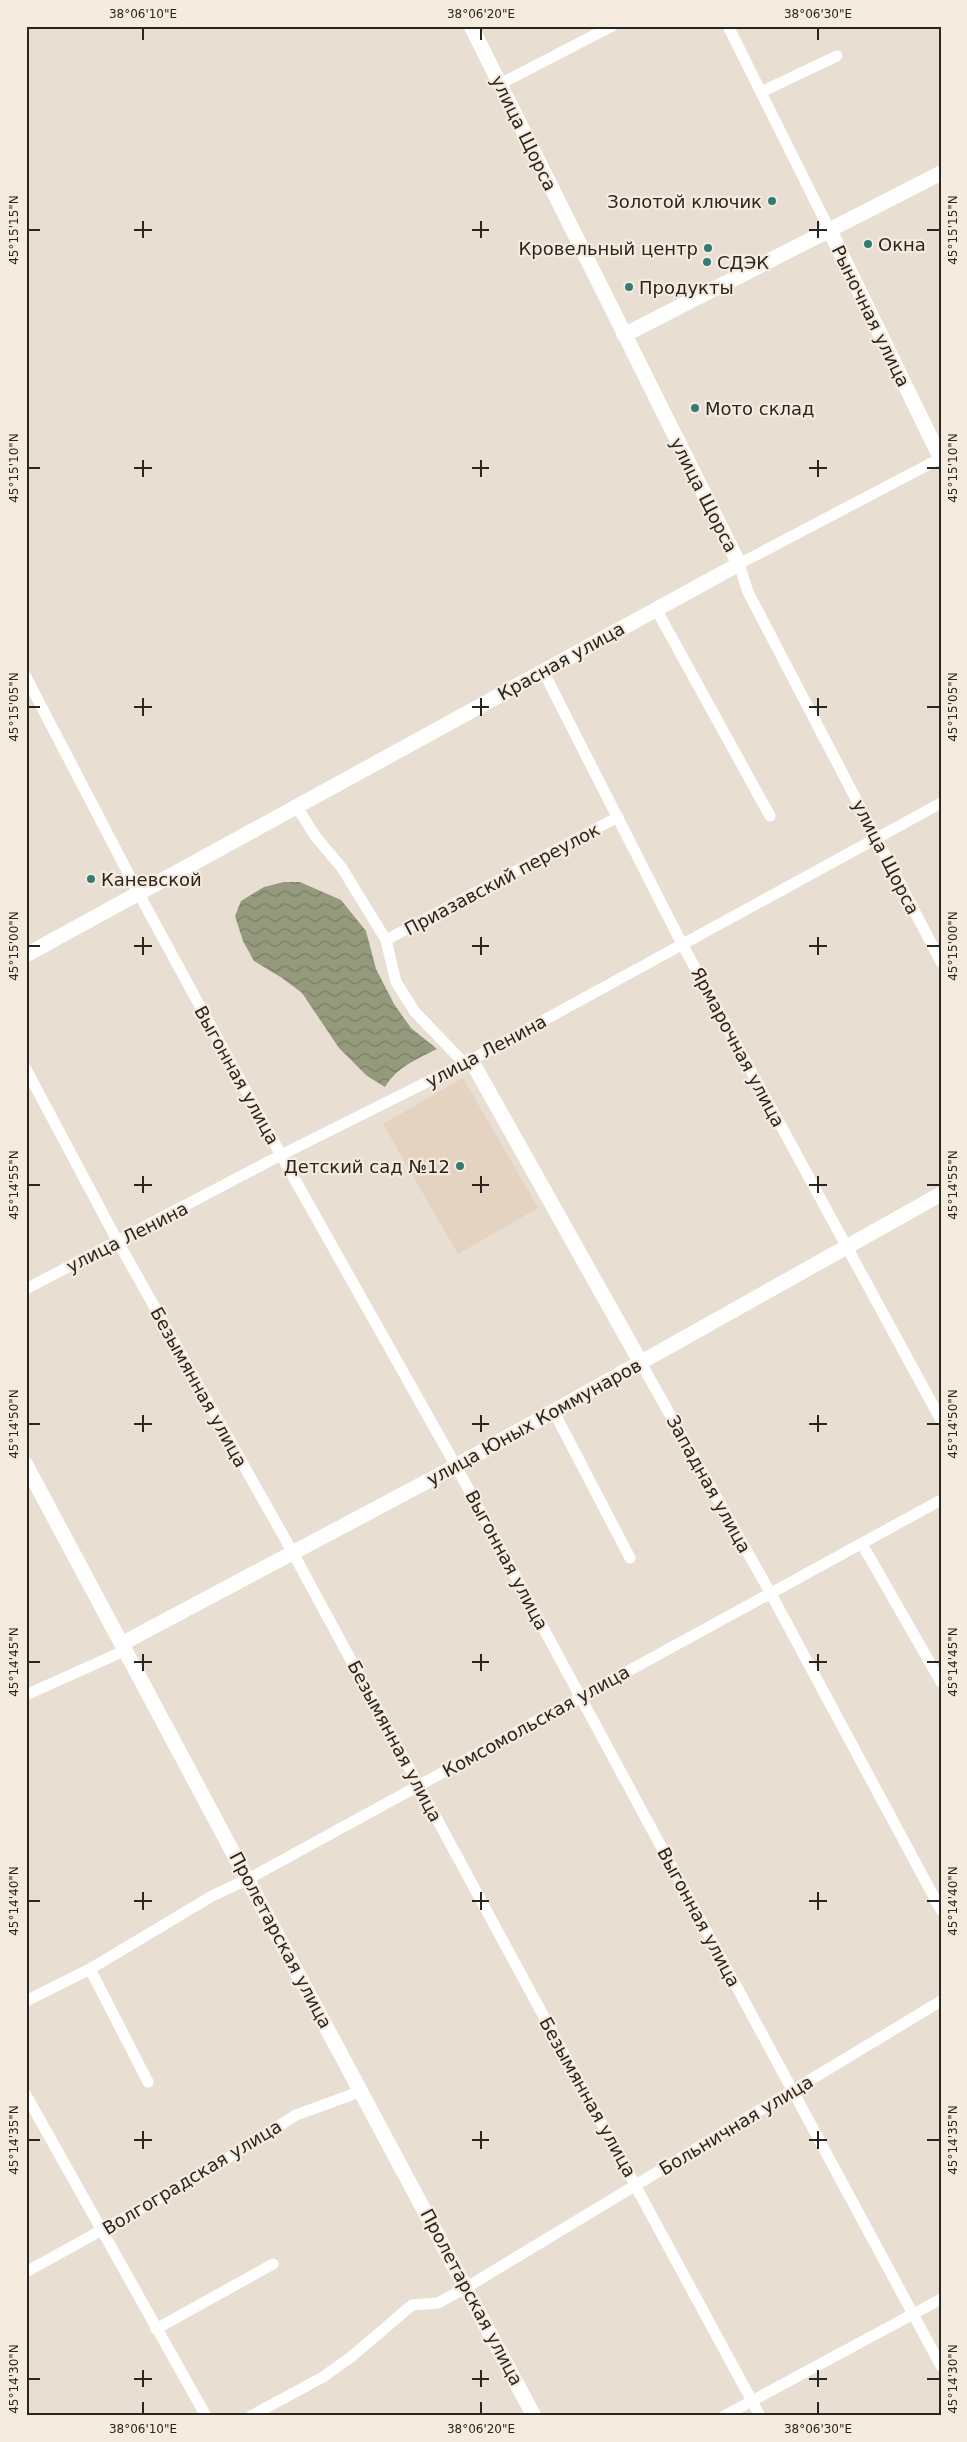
<svg xmlns="http://www.w3.org/2000/svg" width="967" height="2442" viewBox="0 0 967 2442" font-family="'DejaVu Sans',sans-serif">
<style>
.built{fill:#e3d3c0}
.water{fill:url(#water-waves)}
.lines{fill:none;stroke-linecap:round;stroke-linejoin:round}
.street{stroke:#fff;stroke-width:11}
.secondary{stroke:#fff;stroke-width:15}
.ticks{fill:none;stroke:#292520;stroke-width:2}
.poi-dot{fill:#347b72;stroke:#f6ebdf;stroke-width:2}
.labels{text-anchor:middle;dominant-baseline:central;stroke-width:4.5;stroke-linejoin:round;paint-order:stroke}
.street-label{font-size:18px;fill:#292520;stroke:#f6ebdf}
.poi-label{font-size:18px;fill:#292520;stroke:#f6ebdf;text-anchor:start}
.neatline{fill:none;stroke:#292520;stroke-width:2}
.ticks-label{font-size:12px;text-anchor:middle;fill:#292520}
</style>
<defs>
<pattern id="water-waves" width="16" height="10" patternUnits="userSpaceOnUse" patternTransform="scale(1.25)"><rect width="16" height="10" fill="#959a7d"/><path d="M0 5q4-4 8 0t8 0" fill="none" stroke="#7a7d66"/></pattern>
</defs>
<rect width="100%" height="100%" fill="#e9ded2"/>
<!-- built -->
<path class="built" d="M463,1078L538,1208L458,1254L383,1124Z"/>
<!-- water -->
<path class="water" d="M284,882H300L341,900L366,931L376,969L394,1004L411,1028L437,1049C417,1059 397,1067 385,1087L367,1076L339,1048L302,993L282,978L254,961L243,941L235,916L241,901L264,887Z"/>
<g class="lines">
<!-- street -->
<g class="street">
<path d="M728,26L830,231"/>
<path d="M500,84L612,26"/>
<path d="M761,92L837,56"/>
<path d="M941,458L739,564L748,592L941,962"/>
<path d="M656,609L770,816"/>
<path d="M543,671L682,944L941,1420"/>
<path d="M26,677L139,894L281,1155L456,1466L941,2366"/>
<path d="M297,807L315,836L342,868L386,940L396,982L415,1012L465,1064"/>
<path d="M386,940L618,817"/>
<path d="M26,1069L118,1242L293,1553L760,2416"/>
<path d="M26,1289L281,1155L471,1060L941,803"/>
<path d="M641,1363L771,1594L941,1910"/>
<path d="M554,1412L630,1558"/>
<path d="M862,1544L941,1682"/>
<path d="M26,1695L126,1650"/>
<path d="M90,1969L148,2082"/>
<path d="M26,2001L90,1969L212,1896L248,1879L941,1500"/>
<path d="M26,2095L206,2416"/>
<path d="M26,2272L196,2178L296,2115L362,2091"/>
<path d="M156,2329L273,2264"/>
<path d="M251,2416L323,2377L351,2357L412,2305L438,2303L467,2287L941,2001"/>
<path d="M724,2416L941,2299"/>
</g>
<!-- secondary -->
<g class="secondary">
<path d="M830,231L941,459"/>
<path d="M624,335L941,173"/>
<path d="M26,955L739,564L471,26"/>
<path d="M471,1060L641,1363"/>
<path d="M26,1465L534,2416"/>
<path d="M123,1643L456,1466L941,1194"/>
</g>
</g>
<!-- ticks -->
<path class="ticks" d="M143,28V40M481,28V40M818,28V40M143,221V238M481,221V238M818,221V238M28,230H40M134,230H152M472,230H489M809,230H827M927,230H940M143,460V477M481,460V477M818,460V477M28,468H40M134,468H152M472,468H489M809,468H827M927,468H940M143,698V716M481,698V716M818,698V716M28,707H40M134,707H152M472,707H489M809,707H827M927,707H940M143,937V955M481,937V955M818,937V955M28,946H40M134,946H152M472,946H489M809,946H827M927,946H940M143,1176V1193M481,1176V1193M818,1176V1193M28,1185H40M134,1185H152M472,1185H489M809,1185H827M927,1185H940M143,1415V1432M481,1415V1432M818,1415V1432M28,1424H40M134,1424H152M472,1424H489M809,1424H827M927,1424H940M143,1654V1671M481,1654V1671M818,1654V1671M28,1662H40M134,1662H152M472,1662H489M809,1662H827M927,1662H940M143,1892V1910M481,1892V1910M818,1892V1910M28,1901H40M134,1901H152M472,1901H489M809,1901H827M927,1901H940M143,2131V2149M481,2131V2149M818,2131V2149M28,2140H40M134,2140H152M472,2140H489M809,2140H827M927,2140H940M143,2370V2387M481,2370V2387M818,2370V2387M28,2379H40M134,2379H152M472,2379H489M809,2379H827M927,2379H940M143,2402V2414M481,2402V2414M818,2402V2414"/>
<!-- markers -->
<g class="poi-dot">
<circle cx="772" cy="201" r="5"/>
<circle cx="868" cy="244" r="5"/>
<circle cx="708" cy="248" r="5"/>
<circle cx="707" cy="262" r="5"/>
<circle cx="629" cy="287" r="5"/>
<circle cx="695" cy="408" r="5"/>
<circle cx="91" cy="879" r="5"/>
<circle cx="460" cy="1166" r="5"/>
</g>
<g class="labels">
<!-- street labels -->
<g class="street-label">
<text transform="translate(524 133) rotate(64)">улица Щорса</text>
<text transform="translate(871 316) rotate(64)">Рыночная улица</text>
<text transform="translate(704 495) rotate(63)">улица Щорса</text>
<text transform="translate(561 661) rotate(-29)">Красная улица</text>
<text transform="translate(886 857) rotate(63)">улица Щорса</text>
<text transform="translate(502 879) rotate(-28)">Приазавский переулок</text>
<text transform="translate(738 1047) rotate(62)">Ярмарочная улица</text>
<text transform="translate(486 1051) rotate(-28)">улица Ленина</text>
<text transform="translate(237 1075) rotate(61)">Выгонная улица</text>
<text transform="translate(127 1237) rotate(-27)">улица Ленина</text>
<text transform="translate(199 1387) rotate(61)">Безымянная улица</text>
<text transform="translate(534 1422) rotate(-29)">улица Юных Коммунаров</text>
<text transform="translate(709 1484) rotate(61)">Западная улица</text>
<text transform="translate(507 1560) rotate(62)">Выгонная улица</text>
<text transform="translate(536 1721) rotate(-29)">Комсомольская улица</text>
<text transform="translate(395 1741) rotate(62)">Безымянная улица</text>
<text transform="translate(699 1917) rotate(62)">Выгонная улица</text>
<text transform="translate(281 1940) rotate(62)">Пролетарская улица</text>
<text transform="translate(588 2097) rotate(61)">Безымянная улица</text>
<text transform="translate(736 2125) rotate(-31)">Больничная улица</text>
<text transform="translate(192 2177) rotate(-31)">Волгоградская улица</text>
<text transform="translate(472 2297) rotate(62)">Пролетарская улица</text>
</g>
<!-- poi labels -->
<g class="poi-label">
<text x="762" y="201" text-anchor="end">Золотой ключик</text>
<text x="878" y="244">Окна</text>
<text x="698" y="248" text-anchor="end">Кровельный центр</text>
<text x="717" y="262">СДЭК</text>
<text x="639" y="287">Продукты</text>
<text x="705" y="408">Мото склад</text>
<text x="101" y="879">Каневской</text>
<text x="450" y="1166" text-anchor="end">Детский сад №12</text>
</g>
</g>
<!-- border -->
<rect width="967" height="2442" fill="none" stroke="#f6ebdf" stroke-width="55"/>
<rect x="28" y="28" width="912" height="2386" class="neatline"/>
<g class="ticks-label">
<text x="143" y="18">38°06'10"E</text>
<text x="481" y="18">38°06'20"E</text>
<text x="818" y="18">38°06'30"E</text>
<text transform="translate(14 230) rotate(-90)" y="4">45°15'15"N</text>
<text transform="translate(953 230) rotate(-90)" y="4">45°15'15"N</text>
<text transform="translate(14 468) rotate(-90)" y="4">45°15'10"N</text>
<text transform="translate(953 468) rotate(-90)" y="4">45°15'10"N</text>
<text transform="translate(14 707) rotate(-90)" y="4">45°15'05"N</text>
<text transform="translate(953 707) rotate(-90)" y="4">45°15'05"N</text>
<text transform="translate(14 946) rotate(-90)" y="4">45°15'00"N</text>
<text transform="translate(953 946) rotate(-90)" y="4">45°15'00"N</text>
<text transform="translate(14 1185) rotate(-90)" y="4">45°14'55"N</text>
<text transform="translate(953 1185) rotate(-90)" y="4">45°14'55"N</text>
<text transform="translate(14 1424) rotate(-90)" y="4">45°14'50"N</text>
<text transform="translate(953 1424) rotate(-90)" y="4">45°14'50"N</text>
<text transform="translate(14 1662) rotate(-90)" y="4">45°14'45"N</text>
<text transform="translate(953 1662) rotate(-90)" y="4">45°14'45"N</text>
<text transform="translate(14 1901) rotate(-90)" y="4">45°14'40"N</text>
<text transform="translate(953 1901) rotate(-90)" y="4">45°14'40"N</text>
<text transform="translate(14 2140) rotate(-90)" y="4">45°14'35"N</text>
<text transform="translate(953 2140) rotate(-90)" y="4">45°14'35"N</text>
<text transform="translate(14 2379) rotate(-90)" y="4">45°14'30"N</text>
<text transform="translate(953 2379) rotate(-90)" y="4">45°14'30"N</text>
<text x="143" y="2433">38°06'10"E</text>
<text x="481" y="2433">38°06'20"E</text>
<text x="818" y="2433">38°06'30"E</text>
</g>
</svg>
